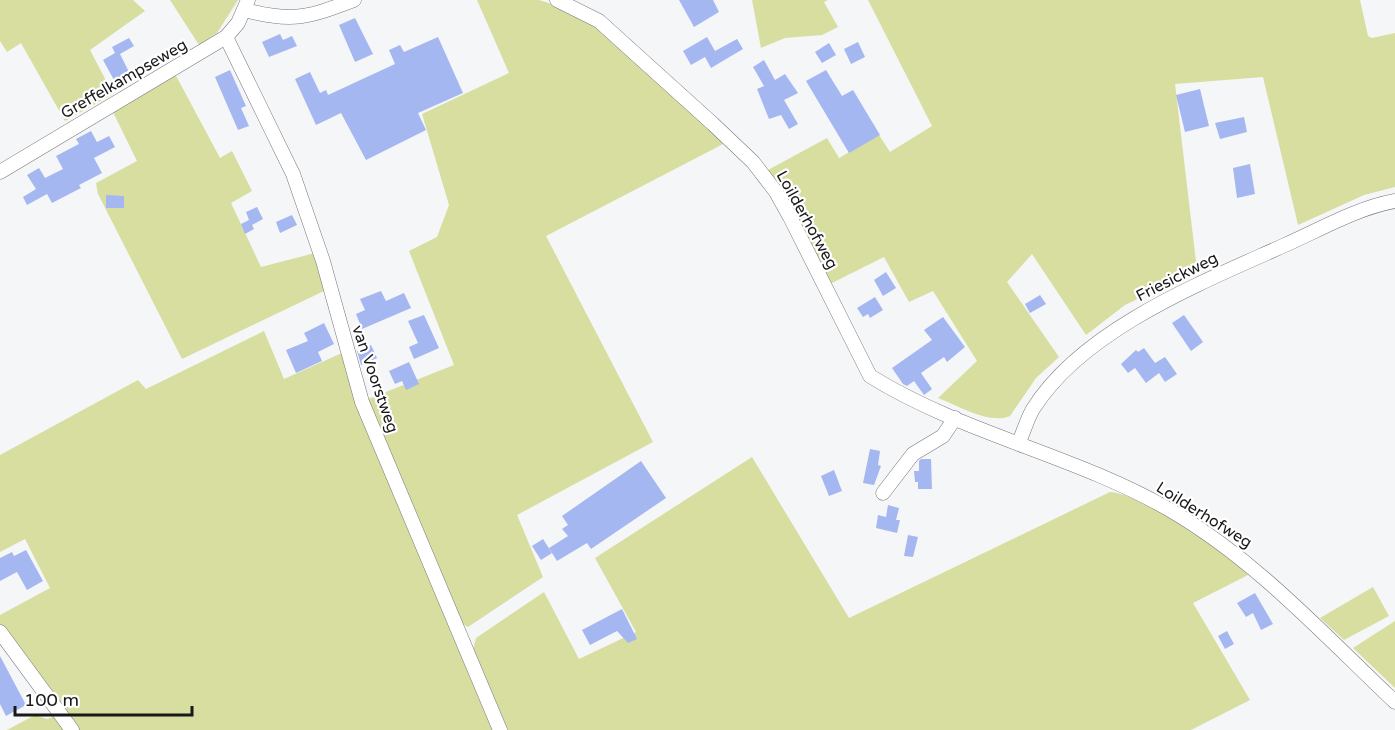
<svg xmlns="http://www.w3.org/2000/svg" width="1395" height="730" viewBox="0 0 1395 730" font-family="'Varela Round',sans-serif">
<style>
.green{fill:#d7dea0}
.building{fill:#a5b7f1}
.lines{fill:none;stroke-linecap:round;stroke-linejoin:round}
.minor-casing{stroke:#78787b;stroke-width:15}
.minor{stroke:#fff;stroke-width:14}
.labels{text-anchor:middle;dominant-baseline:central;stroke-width:4.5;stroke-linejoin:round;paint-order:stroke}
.street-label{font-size:16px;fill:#19191a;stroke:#fff}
</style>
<rect width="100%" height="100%" fill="#f5f6f8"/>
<!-- green -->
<g class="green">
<path d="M0,0H133L145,11L90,50L113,94L65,121L21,43L7,52L0,41Z"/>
<path d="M170,0H238L217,33L199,45Z"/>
<path d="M477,0H539L580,13L727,142L546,236L653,442L517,515L543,577L468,627L459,622L368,399L454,365L409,251L437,237L449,205L422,114L509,73Z"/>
<path d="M752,0H828L824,2L838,27L822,35L785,38L761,48Z"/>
<path d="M868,0H1360L1368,36L1372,38L1395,33V187L1364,195L1298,225L1263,77L1175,84L1197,270L1125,305L1086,335L1032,254L1007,282L1059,357L1036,378L1010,416C990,425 957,405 938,398L977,361L933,291L909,302L884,257L830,284L768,170L827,138L839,158L879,135L890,152L932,126Z"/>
<path d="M174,72L220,158L232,151L252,191L231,203L261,267L315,253L326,290L182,359L98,194L96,183L137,161L111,108Z"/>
<path d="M264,331L284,379L342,353L496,730H79L0,624V615L50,588L25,539L0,552V455L138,380L146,389Z"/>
<path d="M752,457L849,618L1110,492C1142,494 1225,550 1248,575L1193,603L1250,700L1191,730H508L473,650L476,638L544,592L579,659L636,632L595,558Z"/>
<path d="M1373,587L1389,616L1387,617L1344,640L1320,618Z"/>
<path d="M1395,621V688L1353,648Z"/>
<path d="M35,715L47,719L58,715L69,730H7Z"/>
</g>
<!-- building -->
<g class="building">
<path d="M679,0H713L719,12L694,27Z"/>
<path d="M355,18L373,54L355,62L339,25Z"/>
<path d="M280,34L283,40L292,36L297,46L269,57L262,42Z"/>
<path d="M438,37L463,93L418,113L426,130L366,160L341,113L316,125L295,79L310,72L320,93L326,90L328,95L395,64L389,50L400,45L404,52Z"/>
<path d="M707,37L715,51L737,39L743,49L711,68L705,57L691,65L683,51Z"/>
<path d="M129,38L134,46L120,54L132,78L122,84L119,79L114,80L103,60L115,53L112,47Z"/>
<path d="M858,42L865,57L851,64L844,49Z"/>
<path d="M829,43L836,55L822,63L815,52Z"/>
<path d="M764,60L775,80L785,74L798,93L784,100L798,124L789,129L781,115L769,119L757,89L764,86L753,67Z"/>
<path d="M230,70L246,106L241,108L249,126L238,130L215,77Z"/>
<path d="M826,70L842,96L853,90L880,135L849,153L806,81Z"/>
<path d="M1200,89L1209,126L1185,132L1176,95Z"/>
<path d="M1244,117L1247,132L1220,139L1215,123Z"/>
<path d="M91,131L97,142L109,136L115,147L94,158L102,173L79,185L81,188L52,203L47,194L27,205L23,197L36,189L27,175L39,168L45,178L63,169L56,156L79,144L76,139Z"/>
<path d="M1250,164L1255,194L1237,198L1233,168Z"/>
<path d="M106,195L124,196V208H106Z"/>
<path d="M257,207L263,219L252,225L254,229L245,234L241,224L249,220L246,212Z"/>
<path d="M292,215L297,225L280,233L276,222Z"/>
<path d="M886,272L896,288L883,296L874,280Z"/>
<path d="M381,291L386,301L404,293L411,308L362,329L356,314L365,310L360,299Z"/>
<path d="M1040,295L1046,304L1030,313L1025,304Z"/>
<path d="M875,297L883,310L870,318L868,314L863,317L857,308Z"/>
<path d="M424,315L439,348L414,359L409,347L418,343L408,321Z"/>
<path d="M1184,315L1203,342L1191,351L1172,323Z"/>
<path d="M943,317L965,347L947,362L944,357L921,373L932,389L924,395L914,381L907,386L903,384L892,368L932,340L924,330Z"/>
<path d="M324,323L334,344L318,352L322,361L296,373L286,350L308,341L304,333Z"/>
<path d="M371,345L377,358L361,365L357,351Z"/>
<path d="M1144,348L1155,363L1165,357L1177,374L1165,382L1159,373L1146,383L1135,368L1128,373L1121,364L1136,350L1138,352Z"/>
<path d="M409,362L419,384L406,390L402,381L395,384L389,371Z"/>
<path d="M870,449L880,451L878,465L881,466L874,485L863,483Z"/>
<path d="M921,459H931L932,489H918V482H915L914,471H919V461Z"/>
<path d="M641,461L666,498L591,549L587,543L557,561L549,548L568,536L562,529L568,525L562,516Z"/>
<path d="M834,470L842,491L829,496L821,476Z"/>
<path d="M888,505L899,508L896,520H900L897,533L876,528L878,515L886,517Z"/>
<path d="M908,535L918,537L913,557L904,556Z"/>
<path d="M543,539L552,553L541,560L532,546Z"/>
<path d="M26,550L43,581L27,590L17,572L0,581V558L12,552L14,556Z"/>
<path d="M1255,593L1273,624L1261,630L1253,613L1246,617L1237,603Z"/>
<path d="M622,609L637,639L628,643L617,631L590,645L582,630Z"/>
<path d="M1227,631L1234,644L1225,649L1218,636Z"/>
<path d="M0,656L26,705L6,716L0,704Z"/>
</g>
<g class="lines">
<defs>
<g id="minor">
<path d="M557,0L599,21L713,124L753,162L776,192L790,217L870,376C963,434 1075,455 1170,510C1256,560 1323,634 1395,702"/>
<path d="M245,10C292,23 309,17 354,0"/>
<path d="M226,37L293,174L323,261L362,402L500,730"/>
<path d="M0,172L226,37L238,23L248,0"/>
<path d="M1019,442C1024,431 1027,419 1033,409C1083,329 1203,282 1285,245C1321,229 1357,208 1395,201"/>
<path d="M883,493L913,454L943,436L955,418"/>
<path d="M0,632L72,730"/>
</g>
</defs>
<!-- minor casing -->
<use href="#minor" class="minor-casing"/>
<!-- minor -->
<use href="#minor" class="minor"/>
</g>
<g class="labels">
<!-- street labels -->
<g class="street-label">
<text transform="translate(124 79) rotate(-30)">Greffelkampseweg</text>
<text transform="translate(807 220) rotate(61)">Loilderhofweg</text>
<text transform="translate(1177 277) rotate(-27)">Friesickweg</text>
<text transform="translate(375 379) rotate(71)">van Voorstweg</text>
<text transform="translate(1204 515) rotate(32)">Loilderhofweg</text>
</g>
</g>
<!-- scale -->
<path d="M15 706v9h177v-9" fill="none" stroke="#19191a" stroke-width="3"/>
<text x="24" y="706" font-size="18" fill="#19191a" stroke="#ffffff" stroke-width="4.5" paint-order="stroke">100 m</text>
</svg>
